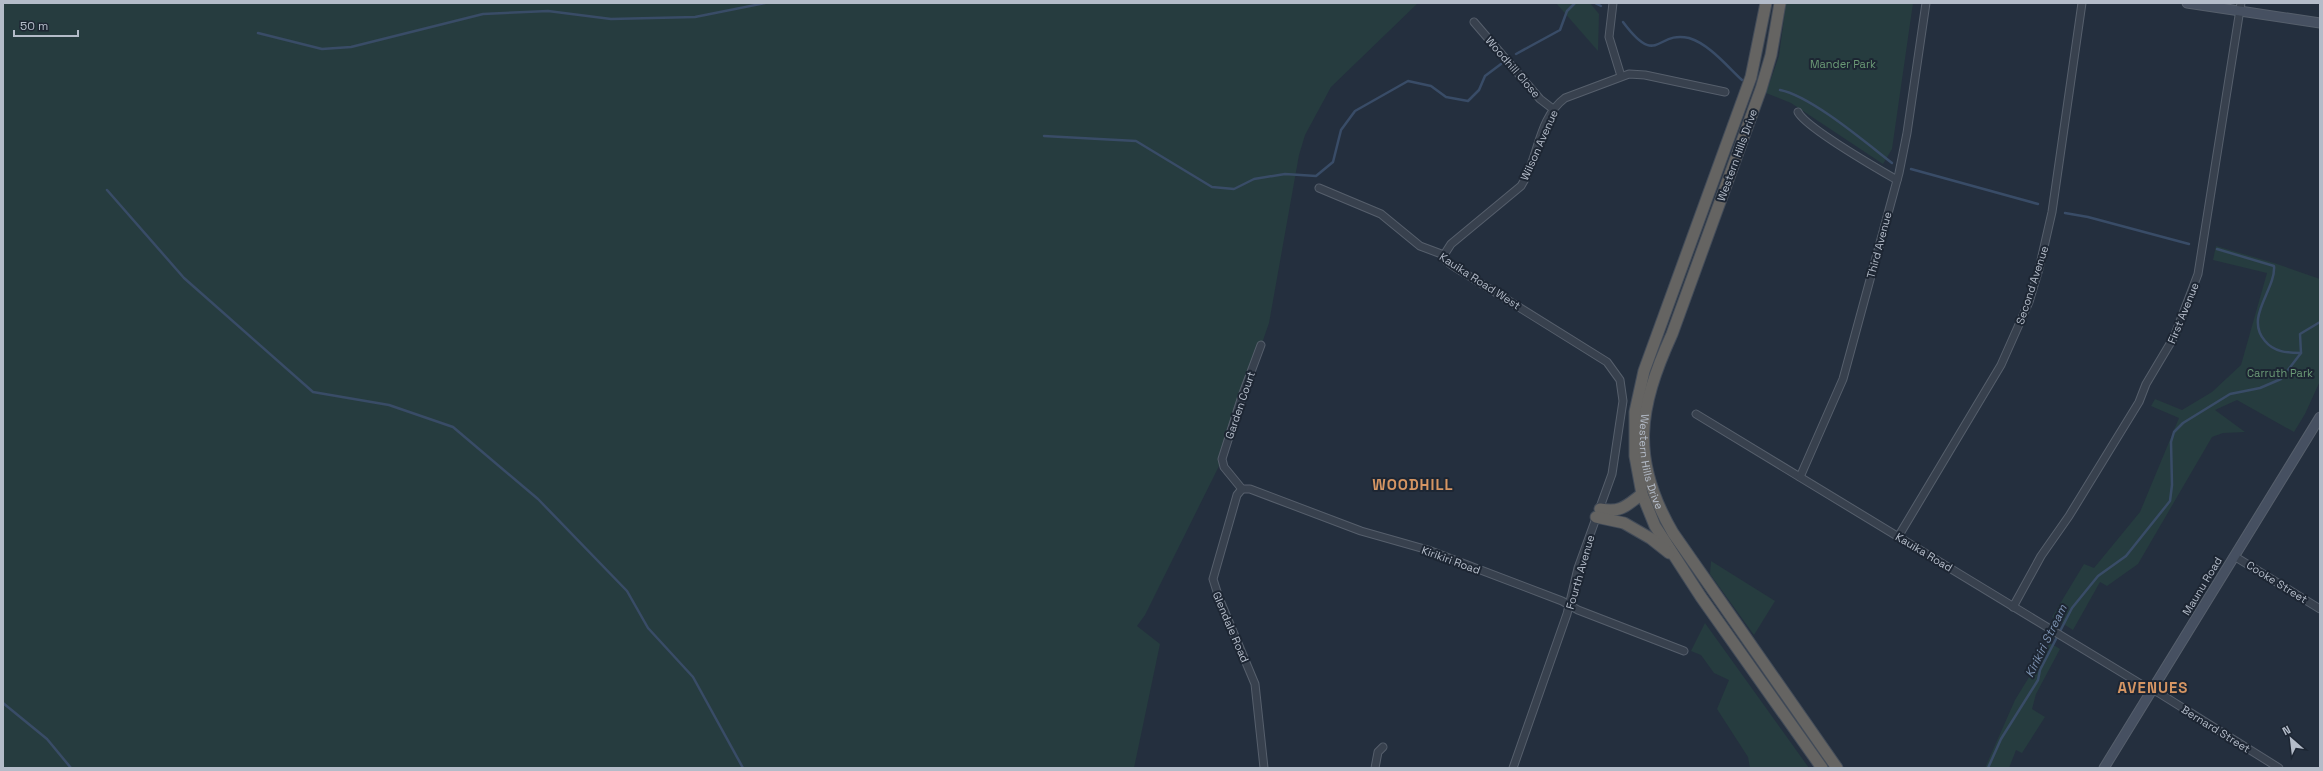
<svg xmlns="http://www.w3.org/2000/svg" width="2323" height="771" viewBox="0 0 2323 771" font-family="'Space Grotesk',sans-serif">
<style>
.green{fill:#263c3f}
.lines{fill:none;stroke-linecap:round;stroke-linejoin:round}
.stream{stroke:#394c67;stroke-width:2.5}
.minor-casing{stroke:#565f6c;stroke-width:9}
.secondary-casing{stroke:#565f6c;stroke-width:11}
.trunk-casing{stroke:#434c59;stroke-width:13}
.minor{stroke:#38414e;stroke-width:7}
.secondary{stroke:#465061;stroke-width:9}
.trunk{stroke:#656462;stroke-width:11}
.labels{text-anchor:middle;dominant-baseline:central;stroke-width:4;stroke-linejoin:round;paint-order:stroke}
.park-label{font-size:11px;fill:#6b9a76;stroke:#1d2633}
.street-label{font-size:11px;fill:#b4bcc9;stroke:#1d2633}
.water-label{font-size:12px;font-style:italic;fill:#7c92b1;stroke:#1d2633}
.district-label{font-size:15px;font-weight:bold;letter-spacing:1px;fill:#d59563;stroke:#1d2633}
</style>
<rect width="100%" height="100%" fill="#242f3e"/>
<!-- green -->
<g class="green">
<path d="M3,3H1418L1331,87L1305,135L1299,155L1269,323L1220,464L1145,615L1137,626L1160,644L1134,768H3Z"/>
<path d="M1556,3H1590L1599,14L1598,51Z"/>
<path d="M1786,3H1913L1892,149L1883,164L1791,103L1766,93L1779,56Z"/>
<path d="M2216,246L2274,263L2320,279V381L2305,414L2294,432L2237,400L2215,410L2245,432L2223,433L2212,437L2138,564L2107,586L2100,582L2073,630L2052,617L2084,564L2094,568L2140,512L2179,418L2151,406L2155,399L2182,410L2212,392L2241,365L2267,273L2213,260Z"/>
<path d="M1711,561L1775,601L1754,635L1710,574Z"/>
<path d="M1705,623L1809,768H1750L1748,757L1717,709L1729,680L1714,673L1701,655L1691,651Z"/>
<path d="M2050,643L2060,649L2036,694L2032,709L2045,717L2022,753L2016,750L2009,768H1985L2015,700Z"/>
</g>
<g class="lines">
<!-- stream -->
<g class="stream">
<path d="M1595,3L1601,6"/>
<path d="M1623,22C1658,69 1656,30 1689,38C1709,44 1727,66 1742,80"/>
<path d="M258,33L322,49L351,47L483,14L548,11L611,19L695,17L765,3"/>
<path d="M1516,54L1560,30L1567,11L1575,3"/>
<path d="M1780,90C1811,96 1865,142 1892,163"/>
<path d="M1044,136L1136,141L1212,187L1234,189L1254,179L1285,174L1316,176L1333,162L1341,130L1355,111L1408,81L1431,86L1446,97L1468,101L1479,90L1485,76L1501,64"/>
<path d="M1911,169L2038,204"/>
<path d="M107,190L184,278L313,392L389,405L453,427L538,499L627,591L648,628L693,677L743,768"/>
<path d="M2065,213L2088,217L2189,244"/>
<path d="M2217,249L2274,266C2276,290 2244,317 2265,341C2274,352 2287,353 2301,353"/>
<path d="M3,703L47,739L71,768"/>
<path d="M1988,768L2001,739L2038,680L2040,670L2072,608L2098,576L2126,556L2170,501L2172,485L2171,442L2174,432L2183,423L2230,394L2260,388L2281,379L2301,353L2300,334L2320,322"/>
</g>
<defs>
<g id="minor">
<path d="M1613,3L1609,37L1621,76"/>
<path d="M1474,22L1540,99L1553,109"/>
<path d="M1798,112C1806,128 1878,169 1897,180"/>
<path d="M1319,188L1381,214L1420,246L1444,255"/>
<path d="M1444,255L1445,260L1453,266L1607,362L1620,380L1623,401L1612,474L1578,568L1567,614L1513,768"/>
<path d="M1444,255L1451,244L1521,186C1539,159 1537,119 1565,98L1629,74L1645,75L1725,92"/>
<path d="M1261,345L1242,396L1222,459L1224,467L1242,489H1250L1361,531L1428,550L1562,601L1578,610L1684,651"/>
<path d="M1696,414L2144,686L2159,693L2279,768"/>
<path d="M1800,477L1843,379L1899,173L1907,133L1926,3"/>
<path d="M1242,489L1237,495L1213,579L1219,598L1255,684L1264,768"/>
<path d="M1898,537L2001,365L2029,302L2039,269L2052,212L2082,3"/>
<path d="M2234,556L2320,609"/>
<path d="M2013,607L2041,556L2069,516L2139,402L2146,384L2174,337L2198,274L2241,3"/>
<path d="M1375,768L1378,752L1383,747"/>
</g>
<g id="secondary">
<path d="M2187,3L2320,23"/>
<path d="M2104,768L2320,417"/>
</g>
<g id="trunk">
<path d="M1766,3L1751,77L1644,371L1635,412V456L1642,494L1655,526L1701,597L1822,768"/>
<path id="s1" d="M1780,3L1771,55L1761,89L1672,334C1638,409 1630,459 1673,533L1837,768"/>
<path d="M1600,509C1621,513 1626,506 1642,494"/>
<path d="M1596,517L1624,523L1650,538L1669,553"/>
</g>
</defs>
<!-- minor casing -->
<use href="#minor" class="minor-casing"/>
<!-- secondary casing -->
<use href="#secondary" class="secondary-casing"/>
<!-- trunk casing -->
<use href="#trunk" class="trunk-casing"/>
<!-- minor -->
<use href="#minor" class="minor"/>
<!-- secondary -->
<use href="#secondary" class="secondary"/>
<!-- trunk -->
<use href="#trunk" class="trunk"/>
</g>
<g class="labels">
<!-- park labels -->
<g class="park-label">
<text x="1843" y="64">Mander Park</text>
<text x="2280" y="373">Carruth Park</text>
</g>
<!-- street labels -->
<g class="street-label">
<text transform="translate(1513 67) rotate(49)">Woodhill Close</text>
<text transform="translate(1539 145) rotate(-66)">Wilson Avenue</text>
<text transform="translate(1737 155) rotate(-70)">Western Hills Drive</text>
<text transform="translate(1879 245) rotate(-75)">Third Avenue</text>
<text transform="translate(1480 281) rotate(33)">Kauika Road West</text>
<text transform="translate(2032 285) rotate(-72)">Second Avenue</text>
<text transform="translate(2183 313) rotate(-68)">First Avenue</text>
<text transform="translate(1240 405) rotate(-71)">Garden Court</text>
<text stroke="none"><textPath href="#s1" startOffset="482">Western Hills Drive</textPath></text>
<text transform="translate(1924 552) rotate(31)">Kauika Road</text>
<text transform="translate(1451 560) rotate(20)">Kirikiri Road</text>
<text transform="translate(1580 572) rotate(-74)">Fourth Avenue</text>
<text transform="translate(2277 582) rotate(32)">Cooke Street</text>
<text transform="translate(2202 586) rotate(-59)">Maunu Road</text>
<text transform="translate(1231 627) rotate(67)">Glendale Road</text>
<text transform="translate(2216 729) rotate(32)">Bernard Street</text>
</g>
<!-- water labels -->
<g class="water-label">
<text transform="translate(2046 641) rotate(-64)">Kirikiri Stream</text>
</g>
<!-- district labels -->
<g class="district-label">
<text x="1413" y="484">WOODHILL</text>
<text x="2153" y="687">AVENUES</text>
</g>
</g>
<!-- border -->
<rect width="2323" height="771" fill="none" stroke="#b4bcc9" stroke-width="8"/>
<!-- north arrow -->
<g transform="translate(2291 739) rotate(332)" stroke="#1d2633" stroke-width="3" paint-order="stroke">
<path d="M0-3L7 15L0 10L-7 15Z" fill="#b4bcc9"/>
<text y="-6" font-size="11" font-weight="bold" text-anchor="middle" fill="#b4bcc9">N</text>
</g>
<!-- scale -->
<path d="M14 30v6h64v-6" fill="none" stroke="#b4bcc9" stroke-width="2"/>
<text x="20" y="30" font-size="12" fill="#b4bcc9" stroke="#1d2633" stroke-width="3" paint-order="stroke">50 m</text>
</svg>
